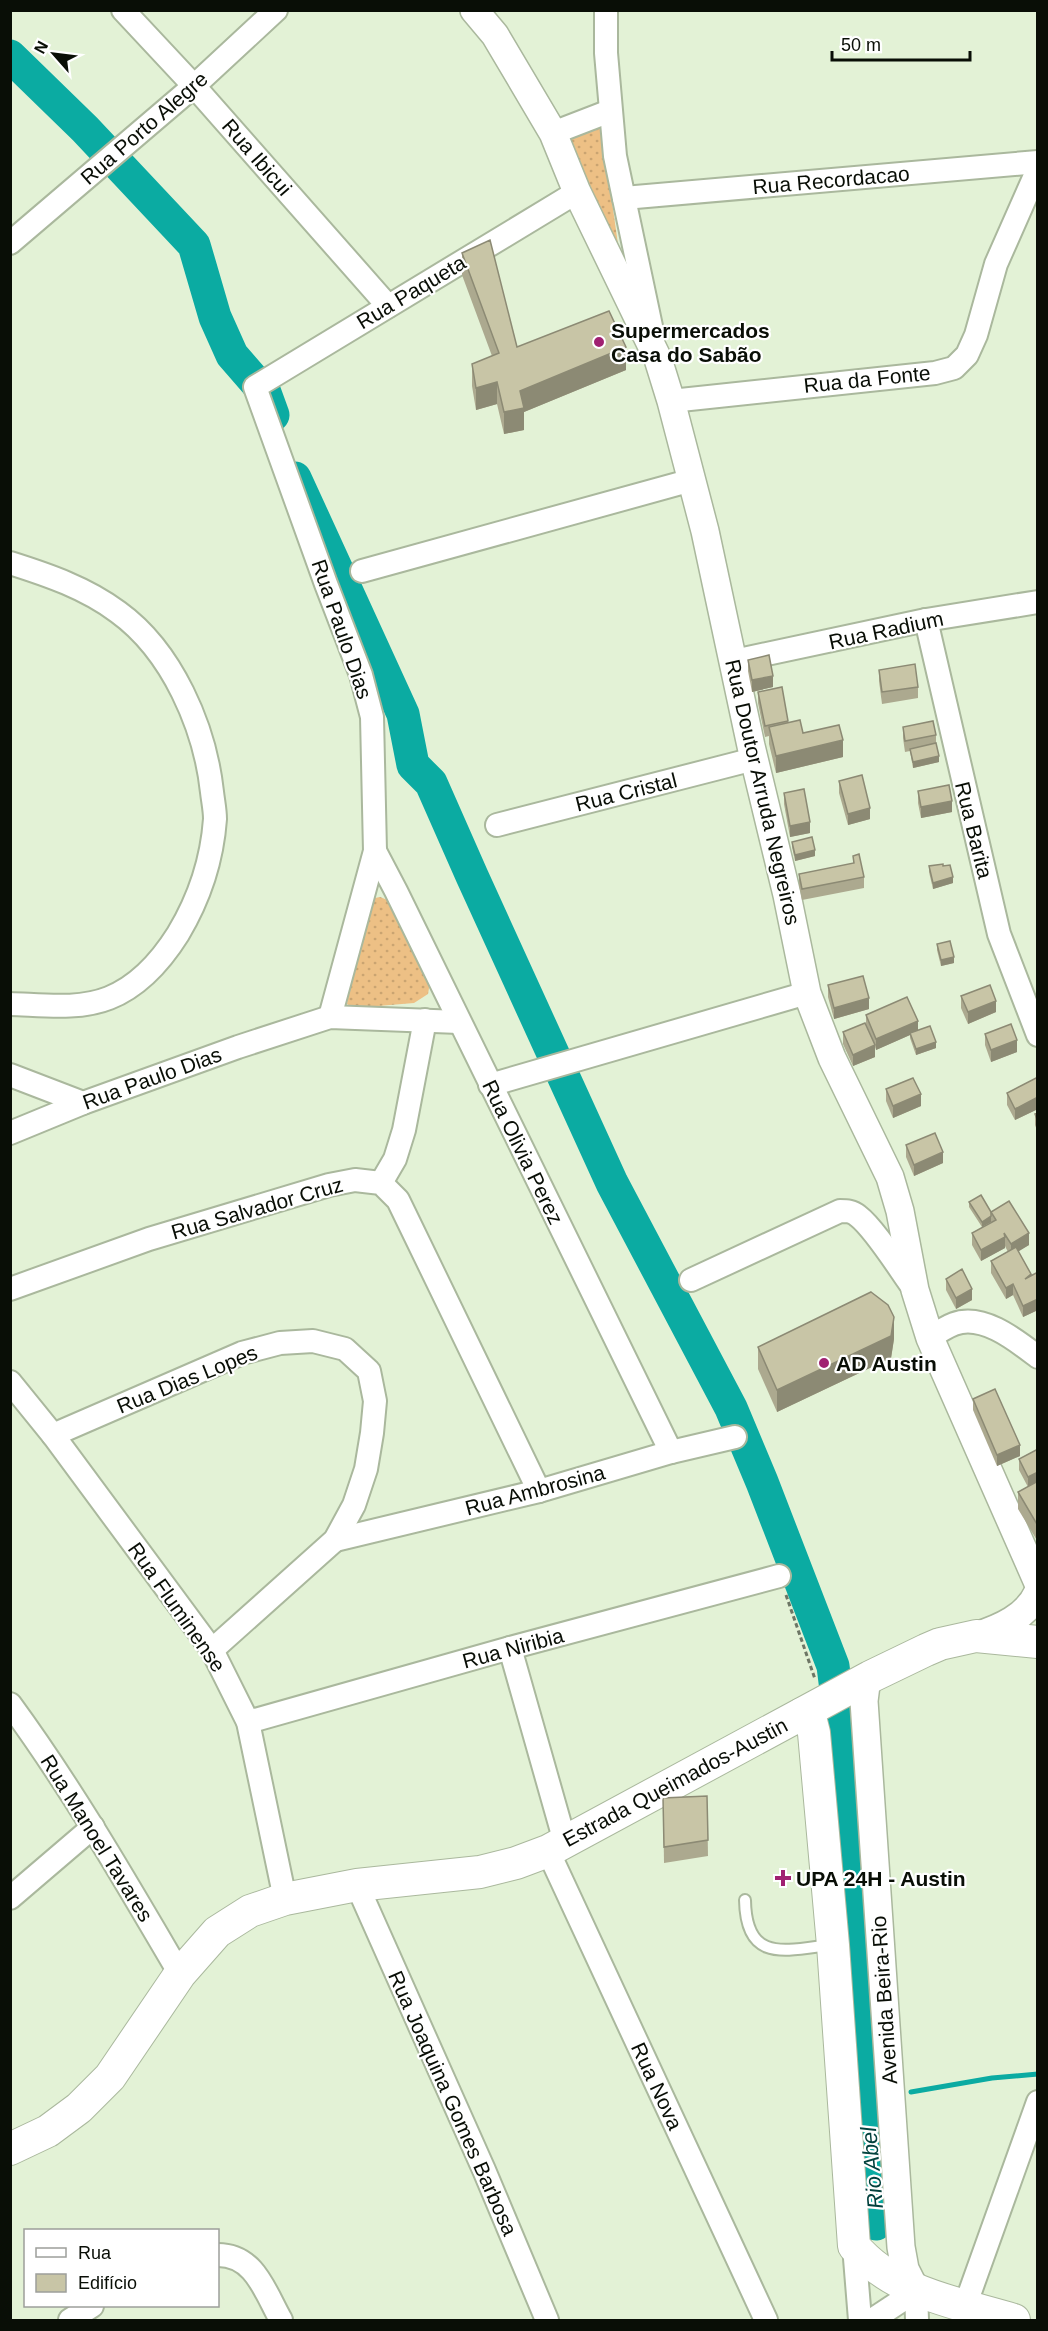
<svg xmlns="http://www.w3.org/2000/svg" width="1048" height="2331" viewBox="0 0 1048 2331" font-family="Helvetica,sans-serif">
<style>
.grass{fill:url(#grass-dots)}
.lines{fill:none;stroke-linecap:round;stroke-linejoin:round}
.stream{stroke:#0baba2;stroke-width:5}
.river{stroke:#0baba2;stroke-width:33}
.service-casing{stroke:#aab89d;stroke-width:14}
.minor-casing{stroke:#aab89d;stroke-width:26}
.tertiary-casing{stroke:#aab89d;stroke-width:30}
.secondary-casing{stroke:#aab89d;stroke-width:34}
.path{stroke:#6d7665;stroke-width:3;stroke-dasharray:4.5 3;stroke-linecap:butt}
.service{stroke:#fff;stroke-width:10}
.minor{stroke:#fff;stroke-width:22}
.tertiary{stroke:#fff;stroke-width:27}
.secondary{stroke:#fff;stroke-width:32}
.wall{fill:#aca98f}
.shaded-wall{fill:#8c8a74}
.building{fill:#c8c5a6;stroke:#8c8a74;stroke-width:1.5}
.poi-dot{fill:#a02071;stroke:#fff;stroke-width:2}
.labels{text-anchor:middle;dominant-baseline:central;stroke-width:4.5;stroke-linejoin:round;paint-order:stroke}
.street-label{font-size:21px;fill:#090e06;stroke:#fff}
.poi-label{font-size:21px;font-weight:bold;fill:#090e06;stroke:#fff;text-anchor:start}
.water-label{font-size:22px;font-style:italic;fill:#02413d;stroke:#fff}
</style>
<defs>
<pattern id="grass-dots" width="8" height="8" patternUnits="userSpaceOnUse" patternTransform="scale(1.5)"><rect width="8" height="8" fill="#edc085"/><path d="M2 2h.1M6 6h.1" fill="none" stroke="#caa471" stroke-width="1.8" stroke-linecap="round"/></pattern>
</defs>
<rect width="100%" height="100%" fill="#e3f2d6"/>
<!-- grass -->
<g class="grass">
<path d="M601,125L620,258L566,139Z"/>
<path d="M380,897L390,901L430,982L428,994L414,1003L354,1008L347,1004L361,909L370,899Z"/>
</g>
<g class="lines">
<!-- stream -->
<g class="stream">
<path d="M911,2092L992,2078L1038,2074"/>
<path d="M867,2111L879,2106"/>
</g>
<!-- river -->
<g class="river">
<path d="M10,56L85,129L194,245L215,317L232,355L265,393L273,415"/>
<path d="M295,478L403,714L413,765L431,783L472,876L612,1183L731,1408L762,1482L833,1666L839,1714L854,1958L876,2224"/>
</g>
<defs>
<path id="service" d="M745,1900C746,1962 783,1951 829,1945"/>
<g id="minor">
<path d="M123,10L194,86L388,306"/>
<path d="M606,10V53L615,156L652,331"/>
<path d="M553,133L610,111"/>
<path d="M624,198L1038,162"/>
<path d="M10,243L194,86L276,10"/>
<path d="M671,401L935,373L954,368L967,355L976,335L996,264L1038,169"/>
<path d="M10,563C48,575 86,588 118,612C172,651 205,727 212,792C213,801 215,810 215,819C212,861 199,899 178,934C161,961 139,986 109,998C79,1010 43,1005 10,1004"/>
<path d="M362,571L692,480"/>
<path d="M926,620L999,934L1038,1035"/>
<path d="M734,661L926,620L1038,602"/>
<path d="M497,825L754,759"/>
<path d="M375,851L396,891L671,1452"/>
<path d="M330,1017L375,851L372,717L361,675L326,584L255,387L577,192"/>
<path d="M10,1075L83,1103"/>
<path d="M490,1085L807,993"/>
<path d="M10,1133L83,1103L238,1047L330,1017L459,1022"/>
<path d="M381,1183L395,1159L404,1130L425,1020"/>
<path d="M691,1280L840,1211C847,1211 852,1211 858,1216C875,1229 900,1270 914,1289"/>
<path d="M10,1289L149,1239L329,1185L355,1180L381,1183L398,1200L539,1491"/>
<path d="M930,1338C937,1333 946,1327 954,1324C983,1313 1017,1341 1038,1357"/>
<path d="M10,1382L53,1435L212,1650L248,1722L285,1899"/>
<path d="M53,1435L242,1353L280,1343L313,1341L345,1349L369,1371L375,1401L372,1433L366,1469L354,1505L335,1540L212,1650"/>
<path d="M335,1540L539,1491L671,1452L735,1437"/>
<path d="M510,1648L565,1842"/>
<path d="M10,1704C73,1790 126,1882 180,1974"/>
<path d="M248,1722L510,1648L779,1576"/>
<path d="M548,1851L766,2320"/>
<path d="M357,1885L484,2170L547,2320"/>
<path d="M10,1898L93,1827"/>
<path d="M854,2246L860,2320"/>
<path d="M218,2255C255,2255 265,2292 281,2320"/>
<path d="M916,2291L917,2320"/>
<path d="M965,2306L1038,2102"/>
<path d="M70,2320L92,2306"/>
<path d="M872,2320L916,2291"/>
</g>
<g id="tertiary">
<path d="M474,10L495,35L553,133L577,192L658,359L671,401L705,531L751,746L787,895L807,993L832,1058L890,1177L900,1211L915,1290L930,1338L1038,1583"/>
<path d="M976,1636C1000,1628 1027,1617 1038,1592"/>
<path d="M870,1677L866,1685L864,1701L901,2247L905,2269L916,2291"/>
</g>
<g id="secondary">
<path d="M802,1714L811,1721L814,1733L833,1945L854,2246C893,2293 958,2303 1014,2320"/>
<path d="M10,2149L48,2131L79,2108L110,2077L180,1974L217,1932L250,1911L285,1899L357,1885L480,1872L516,1863L548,1851L870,1677L926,1650L940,1644L976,1636L1038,1642"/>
</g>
</defs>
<!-- service casing -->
<use href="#service" class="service-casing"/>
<!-- minor casing -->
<use href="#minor" class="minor-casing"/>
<!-- tertiary casing -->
<use href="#tertiary" class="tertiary-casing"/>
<!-- secondary casing -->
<use href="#secondary" class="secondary-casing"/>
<!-- path -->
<path class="path" d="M786,1595L815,1679"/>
<!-- service -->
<use href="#service" class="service"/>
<!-- minor -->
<use href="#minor" class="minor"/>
<!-- tertiary -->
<use href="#tertiary" class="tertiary"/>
<!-- secondary -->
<use href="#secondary" class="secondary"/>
</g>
<!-- wall -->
<g class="wall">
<path d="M462,253L517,347L626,370L524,412V430L504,434L497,404L476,410L472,386V364L492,356L462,275Z"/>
<path d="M748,660L773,687L752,692L748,671Z"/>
<path d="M879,670L918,687V698L882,704L879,681Z"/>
<path d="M758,692L788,721V723L843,757L776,773L769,744V736L765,737L758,703Z"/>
<path d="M903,727L936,735V744L939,762L913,768L910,751L905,752L903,738Z"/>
<path d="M839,781L870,819L848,825L839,793Z"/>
<path d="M918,791L952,812L921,818L918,803Z"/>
<path d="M784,793L810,833L790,837L784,804Z"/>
<path d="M792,842L815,856L795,861L792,847Z"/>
<path d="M853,856L864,877V888L802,900L799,885V874L853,864Z"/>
<path d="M929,866H943L953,883L933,889L929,872Z"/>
<path d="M937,944L954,963L941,966L937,950Z"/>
<path d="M828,985L869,1009L834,1019L828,997Z"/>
<path d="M961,996L996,1012L968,1024L961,1008Z"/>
<path d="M866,1015L918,1030L936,1048L916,1055L910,1038V1035L876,1050L875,1047V1057L853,1066L843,1044V1032L866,1024Z"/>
<path d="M985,1034L1017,1052L991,1062L985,1045Z"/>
<path d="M1038,1077V1109L1015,1120L1007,1105V1093Z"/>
<path d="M886,1089L921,1106L893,1118L886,1101Z"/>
<path d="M1038,1113V1133L1035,1125V1114Z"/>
<path d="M906,1145L943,1163L914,1176L906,1157Z"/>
<path d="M969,1202L991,1212L1029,1245L1018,1251L1031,1276L1038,1272V1310L1023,1317L1013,1295L1006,1299L991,1273V1261L1008,1252L1005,1246V1248L981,1261L972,1245V1233L991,1223V1222L982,1227L969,1207Z"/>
<path d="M946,1279L972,1300L956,1309L946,1290Z"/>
<path d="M894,1339L891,1358L777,1412L758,1369V1347Z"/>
<path d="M973,1399L1020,1456L997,1466L973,1410Z"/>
<path d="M1038,1449V1542L1018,1509V1492L1028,1487L1019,1470V1459Z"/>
<path d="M707,1796L708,1856L664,1863L663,1798Z"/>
</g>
<!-- shaded-wall -->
<g class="shaded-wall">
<path d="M626,347V370L524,412V430L504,434V412L520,391Z"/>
<path d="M497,382V404L476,410V388Z"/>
<path d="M773,676V687L752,692V680Z"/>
<path d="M843,740V757L776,773V756Z"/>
<path d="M939,756V762L913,768V762Z"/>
<path d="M952,801V812L921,818V807Z"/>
<path d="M870,808V819L848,825V814Z"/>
<path d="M810,822V833L790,837V826Z"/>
<path d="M815,850V856L795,861V855Z"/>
<path d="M953,877V883L933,889V883Z"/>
<path d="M954,957V963L941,966V960Z"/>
<path d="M869,998V1009L834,1019V1008Z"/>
<path d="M996,1001V1012L968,1024V1012Z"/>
<path d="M918,1021V1032L910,1033V1035L876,1050V1039Z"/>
<path d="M1017,1040V1052L991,1062V1050Z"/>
<path d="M936,1042V1048L916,1055V1049Z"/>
<path d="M875,1045V1057L853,1066V1055Z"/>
<path d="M921,1094V1106L893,1118V1106Z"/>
<path d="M1038,1097V1109L1015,1120V1109Z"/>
<path d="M943,1152V1163L914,1176V1165Z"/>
<path d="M991,1216V1222L982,1227V1222Z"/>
<path d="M1029,1233V1245L1011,1256V1244Z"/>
<path d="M1005,1237V1248L981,1261V1250Z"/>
<path d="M1013,1284V1295L1006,1299V1288Z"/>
<path d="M972,1289V1300L956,1309V1298Z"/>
<path d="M1038,1299V1310L1023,1317V1306Z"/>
<path d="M894,1317V1339L891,1358L777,1412V1390Z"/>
<path d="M1020,1445V1456L997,1466V1455Z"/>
<path d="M1038,1472V1483L1028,1488V1477Z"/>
</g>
<!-- building -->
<g class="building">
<path d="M490,240L517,347L609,311L626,347L520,391L524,408L504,412L497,382L476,388L472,364L499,353L462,253Z"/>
<path d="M769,655L773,676L752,680L748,660Z"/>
<path d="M915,664L918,687L882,692L879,670Z"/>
<path d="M782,687L788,721L765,726L758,692Z"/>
<path d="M800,720L803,733L839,725L843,740L776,756L769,727Z"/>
<path d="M933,721L936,735L905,741L903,727Z"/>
<path d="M936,743L939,756L913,762L910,749Z"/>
<path d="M862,775L870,808L848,814L839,781Z"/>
<path d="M949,785L952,801L921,807L918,791Z"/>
<path d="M804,789L810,822L790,826L784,793Z"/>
<path d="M812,837L815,850L795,855L792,842Z"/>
<path d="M859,854L864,877L802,889L799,874L854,863L853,856Z"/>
<path d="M943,864V866L950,865L953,877L933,883L929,866Z"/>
<path d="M950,941L954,957L941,960L937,944Z"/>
<path d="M863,976L869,998L834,1008L828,985Z"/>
<path d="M990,985L996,1001L968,1012L961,996Z"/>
<path d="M907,997L918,1021L876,1039L866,1015Z"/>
<path d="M865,1023L875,1045L853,1055L843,1032Z"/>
<path d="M1011,1024L1017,1040L991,1050L985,1034Z"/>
<path d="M930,1026L936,1042L916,1049L910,1033Z"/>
<path d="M1038,1077V1097L1015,1109L1007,1093Z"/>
<path d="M913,1078L921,1094L893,1106L886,1089Z"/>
<path d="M1038,1113V1122L1035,1114Z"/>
<path d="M935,1133L943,1152L914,1165L906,1145Z"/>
<path d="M981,1195L991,1212V1216L982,1222L969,1202Z"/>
<path d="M1009,1201L1029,1233L1011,1244L1004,1233L1005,1237L981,1250L972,1233L996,1220L991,1212Z"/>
<path d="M1016,1247L1031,1274L1025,1279L1038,1272V1299L1023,1306L1013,1284L1006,1288L991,1261Z"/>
<path d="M962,1269L972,1289L956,1298L946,1279Z"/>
<path d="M871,1292L888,1305L894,1317L891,1336L777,1390L758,1347Z"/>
<path d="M995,1389L1020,1445L997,1455L973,1399Z"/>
<path d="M1038,1449V1472L1028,1477L1019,1459Z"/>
<path d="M1038,1481V1526L1018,1492Z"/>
<path d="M707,1796L708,1840L664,1847L663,1798Z"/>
</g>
<!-- markers -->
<g class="poi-dot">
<circle cx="599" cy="342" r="6"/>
<circle cx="824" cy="1363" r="6"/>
<path d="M780 1869h6v6h6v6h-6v6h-6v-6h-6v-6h6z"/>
</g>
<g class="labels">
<!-- street labels -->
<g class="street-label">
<text transform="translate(144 128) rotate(-41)">Rua Porto Alegre</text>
<text transform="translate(257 157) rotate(49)">Rua Ibicui</text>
<text transform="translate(831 180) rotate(-5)">Rua Recordacao</text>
<text transform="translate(411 292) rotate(-31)">Rua Paqueta</text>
<text transform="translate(867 379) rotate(-6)">Rua da Fonte</text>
<text transform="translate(342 629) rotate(71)">Rua Paulo Dias</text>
<text transform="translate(886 630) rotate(-12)">Rua Radium</text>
<text transform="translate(626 792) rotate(-14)">Rua Cristal</text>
<text transform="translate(763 792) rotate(77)">Rua Doutor Arruda Negreiros</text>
<text transform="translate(974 830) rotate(76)">Rua Barita</text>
<text transform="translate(152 1078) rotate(-20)">Rua Paulo Dias</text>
<text transform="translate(523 1152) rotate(64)">Rua Olivia Perez</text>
<text transform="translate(257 1208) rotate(-16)">Rua Salvador Cruz</text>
<text transform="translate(187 1379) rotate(-22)">Rua Dias Lopes</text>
<text transform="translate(535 1490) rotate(-15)">Rua Ambrosina</text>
<text transform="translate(177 1607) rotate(55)">Rua Fluminense</text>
<text transform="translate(513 1648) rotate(-15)">Rua Niribia</text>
<text transform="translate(675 1782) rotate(-28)">Estrada Queimados-Austin</text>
<text transform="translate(97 1838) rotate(58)">Rua Manoel Tavares</text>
<text transform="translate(884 2000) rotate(-94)">Avenida Beira-Rio</text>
<text transform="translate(657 2086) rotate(65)">Rua Nova</text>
<text transform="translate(453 2103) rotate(66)">Rua Joaquina Gomes Barbosa</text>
</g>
<!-- poi labels -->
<g class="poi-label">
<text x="611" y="330">Supermercados<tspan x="611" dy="24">Casa do Sabão</tspan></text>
<text x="836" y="1363">AD Austin</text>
<text x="796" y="1878">UPA 24H - Austin</text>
</g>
<!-- water labels -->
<g class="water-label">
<text transform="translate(872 2168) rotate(-95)">Rio Abel</text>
</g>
</g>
<!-- border -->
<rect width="1048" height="2331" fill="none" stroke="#090e06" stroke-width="24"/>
<!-- legend -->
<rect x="24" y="2229" width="195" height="78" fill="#ffffff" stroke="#9d9f9b" stroke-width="1.5"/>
<rect x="36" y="2248" width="30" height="9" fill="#ffffff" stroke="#9d9f9b" stroke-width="1.5"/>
<text x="78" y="2259" font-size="18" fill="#090e06">Rua</text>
<rect x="36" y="2274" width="30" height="18" fill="#c8c5a6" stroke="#9d9f9b" stroke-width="1.5"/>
<text x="78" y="2289" font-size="18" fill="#090e06">Edifício</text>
<!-- north arrow -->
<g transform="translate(54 54) rotate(298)" stroke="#ffffff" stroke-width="4.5" paint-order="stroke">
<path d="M0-4.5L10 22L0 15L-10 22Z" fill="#090e06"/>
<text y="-9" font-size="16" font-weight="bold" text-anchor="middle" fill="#090e06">N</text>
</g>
<!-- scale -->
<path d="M832 51v9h138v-9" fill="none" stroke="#090e06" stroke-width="3"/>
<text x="841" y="51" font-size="18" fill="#090e06" stroke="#ffffff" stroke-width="4.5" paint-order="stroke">50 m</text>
</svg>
